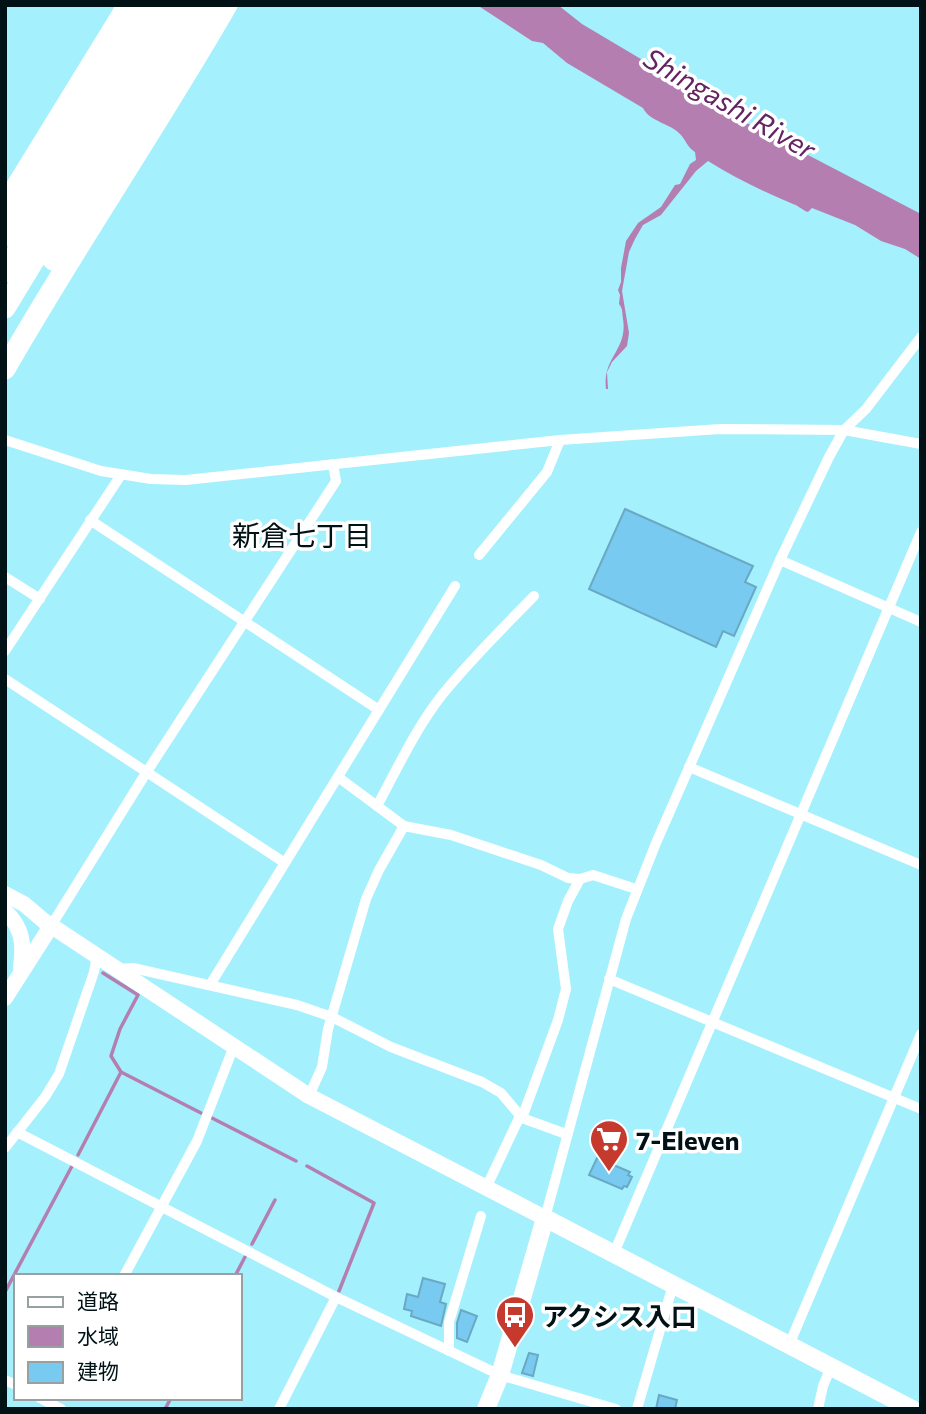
<svg xmlns="http://www.w3.org/2000/svg" width="926" height="1414" viewBox="0 0 926 1414" font-family="Commissioner,'Noto Sans JP',sans-serif">
<style>
.water{fill:#b47eb1}
.lines{fill:none;stroke-linecap:round;stroke-linejoin:round}
.stream{stroke:#b47eb1;stroke-width:3.5}
.building{fill:#78caf0;stroke:#6aa8c4;stroke-width:2}
.street{stroke:#fff;stroke-width:10}
.secondary{stroke:#fff;stroke-width:16}
.primary{stroke:#fff;stroke-width:18}
.highway{stroke:#fff;stroke-width:21}
.labels{text-anchor:middle;dominant-baseline:central;stroke-width:7;stroke-linejoin:round;paint-order:stroke}
.poi-label{font-size:26px;font-weight:bold;fill:#001216;stroke:#fff;text-anchor:start}
.water-label{font-size:28px;font-style:italic;fill:#642362;stroke:#fff}
.neighbourhood-label{font-size:28px;fill:#001216;stroke:#fff}
</style>
<rect width="100%" height="100%" fill="#a4f0fd"/>
<!-- water -->
<path class="water" d="M477,5H558L582,24L656,68L691,94L921,214V259L905,249L881,241L855,225L812,208L808,212C802,210 799,206 793,204C764,192 735,178 708,161L696,171L661,215L643,225L635,239L629,252L622,291L629,333L627,346L612,362L607,372L608,389H606C602,357 628,350 623,319C622,312 623,309 619,304L620,295L618,290L621,282V268L626,241L638,223L661,207L675,185L680,184L690,164L696,160L695,152C687,147 686,140 680,134C670,123 650,122 643,108L567,63L543,43L532,41Z"/>
<g class="lines">
<!-- stream -->
<g class="stream">
<path d="M103,973L138,995L120,1029L111,1056L121,1072L201,1113"/>
<path d="M210,1117L296,1161"/>
<path d="M78,1155L121,1072"/>
<path d="M307,1166L374,1203L339,1291"/>
<path d="M252,1244L275,1200"/>
<path d="M235,1276L245,1257"/>
<path d="M5,1292L72,1166"/>
<path d="M165,1409L171,1398"/>
</g>
</g>
<!-- building -->
<g class="building">
<path d="M625,509L753,566L745,582L756,587L734,636L723,631L716,647L589,589Z"/>
<path d="M597,1158L630,1172L628,1175L632,1177L627,1187L624,1186L622,1189L589,1175Z"/>
<path d="M423,1278L445,1284L440,1302L446,1304L441,1326L411,1316L412,1311L404,1309L407,1294L418,1297Z"/>
<path d="M461,1310L477,1316L467,1342L457,1338V1323Z"/>
<path d="M529,1353L538,1355L533,1376L522,1373Z"/>
<path d="M659,1395L677,1400L675,1409H656Z"/>
</g>
<g class="lines">
<!-- street -->
<g class="street">
<path d="M5,440L101,471L151,479L186,480L560,440L720,429L844,430L921,444"/>
<path d="M90,520L379,710"/>
<path d="M479,555L547,472L560,440"/>
<path d="M780,560L921,622"/>
<path d="M5,577L40,599"/>
<path d="M5,651L121,475"/>
<path d="M5,679L285,863"/>
<path d="M689,767L921,865"/>
<path d="M338,777L404,826L451,835L541,865L568,878L580,879L593,875L636,889"/>
<path d="M377,806C397,769 416,728 442,695C470,660 503,628 534,596"/>
<path d="M51,926L146,773L336,481L333,464"/>
<path d="M118,969L133,968L297,1005L332,1017L391,1047L482,1082L501,1093L522,1118L566,1134"/>
<path d="M609,979L921,1109"/>
<path d="M210,985L455,586"/>
<path d="M309,1096L322,1067L328,1029L366,899L379,870L404,826"/>
<path d="M522,1118L558,1020L566,989L558,929L568,901L580,879"/>
<path d="M17,1132L336,1297L500,1375L616,1409"/>
<path d="M5,1148L45,1097L59,1074L94,972L97,955"/>
<path d="M486,1188L520,1116"/>
<path d="M545,1218L626,919L656,843L780,560L829,457L844,430L866,409L921,337"/>
<path d="M614,1253L921,532"/>
<path d="M124,1276L197,1141L234,1046"/>
<path d="M789,1345L921,1034"/>
<path d="M449,1351V1322L481,1216"/>
<path d="M5,1380L16,1385"/>
<path d="M40,1398L61,1409"/>
<path d="M279,1409L336,1297"/>
<path d="M637,1409L673,1285"/>
<path d="M818,1409L823,1386L831,1367"/>
</g>
<!-- secondary -->
<g class="secondary">
<path d="M5,894L24,904L44,921L309,1096L545,1218"/>
<path d="M5,911C23,928 24,944 21,967"/>
<path d="M5,998L51,926"/>
</g>
<!-- primary -->
<path class="primary" d="M486,1409L500,1375L545,1218L912,1409"/>
<!-- highway -->
<g class="highway">
<path d="M5,205L128,5"/>
<path d="M5,236L146,5"/>
<path d="M53,260L148,102L210,5"/>
<path d="M5,272L167,5"/>
<path d="M5,308L189,5"/>
<path d="M5,369C76,245 156,128 227,5"/>
</g>
</g>
<!-- icons -->
<defs>
<symbol id="supermarket-pin" viewBox="-11 -11 22 30"><path d="M0 17L-7.5 6A9.5 9.5 0 1 1 7.5 6Z" fill="#c6392d" stroke="#fff"/><path d="M-6-5.5h2.5l.6 2H6L4.5 2H-2.5L-4.4-4H-6ZM-1.5 3.2a1.3 1.3 0 1 0 .1 0ZM3 3.2a1.3 1.3 0 1 0 .1 0Z" fill="#fff"/></symbol>
<symbol id="bus-pin" viewBox="-11 -11 22 30"><path d="M0 17L-7.5 6A9.5 9.5 0 1 1 7.5 6Z" fill="#c6392d" stroke="#fff"/><path d="M-5-6H5V4H4V6H2V4H-2V6H-4V4H-5ZM-3.5-4V0h7V-4ZM-3.5 1.2v1.5H-2V1.2ZM2 1.2v1.5H3.5V1.2Z" fill="#fff"/></symbol>
</defs>
<g fill-rule="evenodd">
<use href="#supermarket-pin" x="587" y="1117" width="44" height="60"/>
<use href="#bus-pin" x="493" y="1293" width="44" height="60"/>
</g>
<g class="labels">
<!-- poi labels -->
<g class="poi-label">
<text x="636" y="1139">7-Eleven</text>
<text x="542" y="1315">アクシス入口</text>
</g>
<!-- water labels -->
<g class="water-label">
<text transform="translate(730 103) rotate(30)">Shingashi River</text>
</g>
<!-- neighbourhood labels -->
<g class="neighbourhood-label">
<text x="302" y="535">新倉七丁目</text>
</g>
</g>
<!-- border -->
<rect width="926" height="1414" fill="none" stroke="#001216" stroke-width="14"/>
<!-- legend -->
<rect x="14" y="1274" width="228" height="126" fill="#ffffff" stroke="#99a0a2" stroke-width="2"/>
<rect x="28" y="1297" width="35" height="10" fill="#ffffff" stroke="#99a0a2" stroke-width="2"/>
<text x="77" y="1309" font-size="21" fill="#001216">道路</text>
<rect x="28" y="1326" width="35" height="21" fill="#b47eb1" stroke="#99a0a2" stroke-width="2"/>
<text x="77" y="1344" font-size="21" fill="#001216">水域</text>
<rect x="28" y="1362" width="35" height="21" fill="#78caf0" stroke="#99a0a2" stroke-width="2"/>
<text x="77" y="1379" font-size="21" fill="#001216">建物</text>
</svg>
